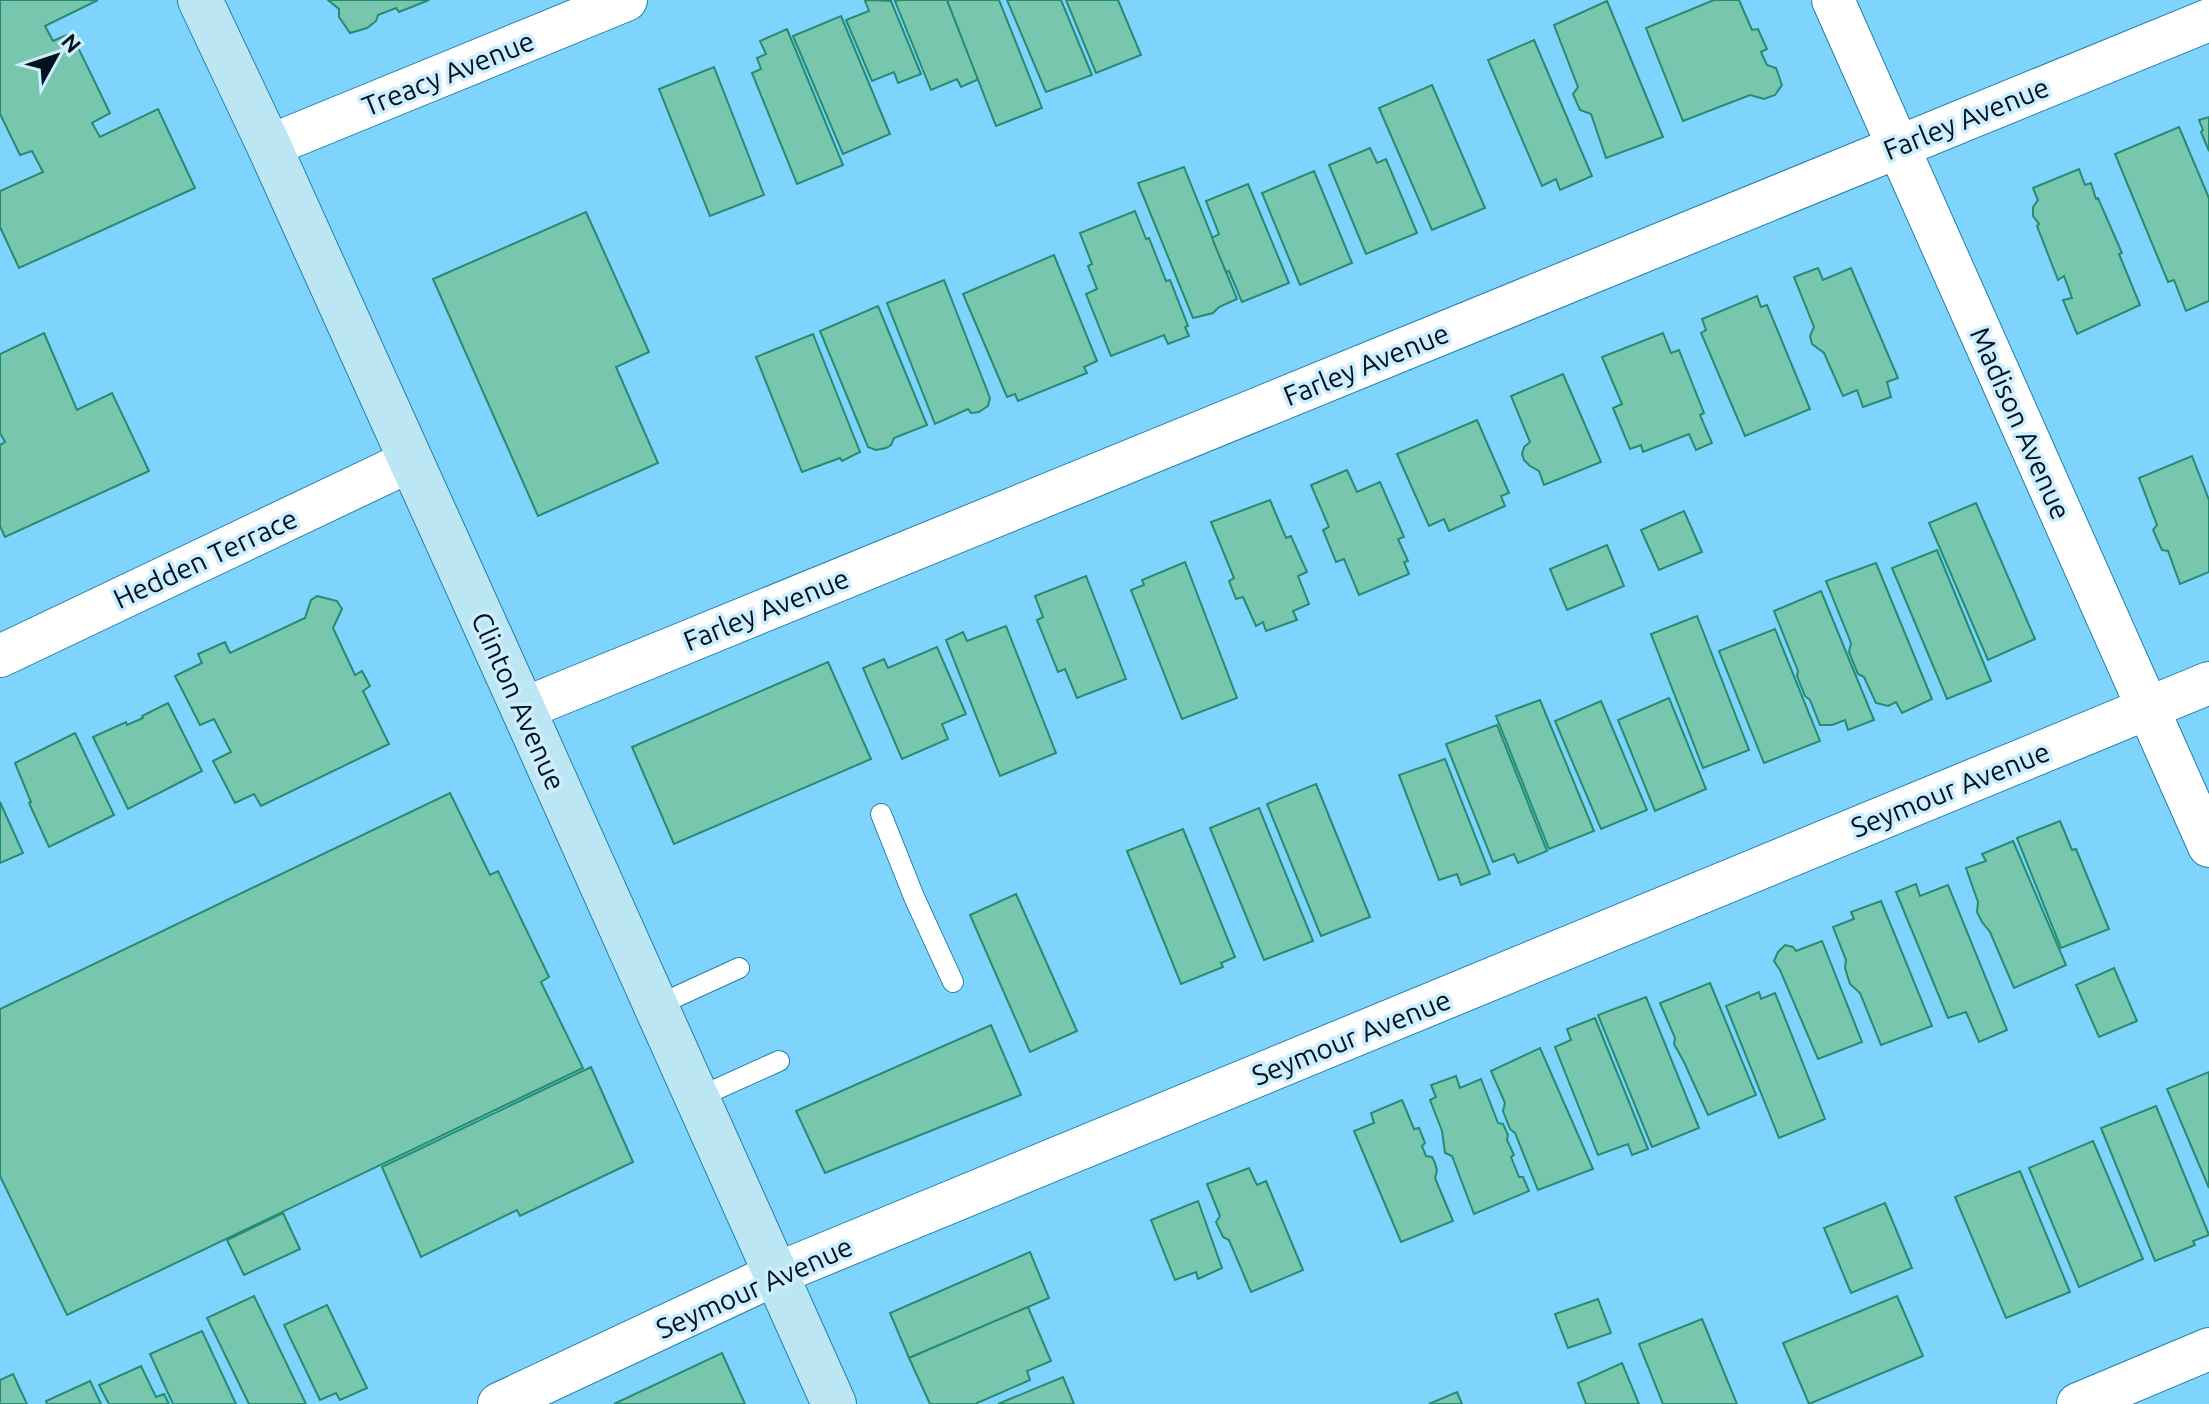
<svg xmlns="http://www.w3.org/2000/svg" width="2209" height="1404" viewBox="0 0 2209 1404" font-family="Ubuntu,sans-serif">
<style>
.building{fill:#78c6ad;stroke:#248c71;stroke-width:2}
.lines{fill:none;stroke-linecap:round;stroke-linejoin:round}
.lane-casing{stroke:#237fa6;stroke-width:22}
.street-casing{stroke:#237fa6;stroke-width:44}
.secondary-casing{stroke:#237fa6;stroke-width:46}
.lane{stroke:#fff;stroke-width:20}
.street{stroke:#fff;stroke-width:42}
.secondary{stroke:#bde6f5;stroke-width:44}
.labels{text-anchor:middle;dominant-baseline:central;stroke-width:7;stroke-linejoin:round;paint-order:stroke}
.street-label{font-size:28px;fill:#00131e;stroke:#ceeeff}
</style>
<rect width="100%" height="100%" fill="#7fd4fe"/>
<!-- building -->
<g class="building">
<path d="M0,0H98L45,26L53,41L71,33L110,113L92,123L100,137L158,109L195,188L19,268L0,227V191L43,172L32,151L20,155L0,114Z"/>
<path d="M328,0H429L399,12L396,8L378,15L376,21L367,28L350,33L339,17V9Z"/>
<path d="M869,0L891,1L921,74L898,83L894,72L872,81L846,20L869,11L865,1Z"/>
<path d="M899,0H947L979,79L961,87L957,79L931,90L895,1Z"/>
<path d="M947,0H999L1042,108L996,126Z"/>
<path d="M1007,0H1061L1092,75L1046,92Z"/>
<path d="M1066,0H1118L1141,55L1096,73Z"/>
<path d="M1714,0H1739L1752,30L1758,29L1767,49L1761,52L1767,65L1776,68L1782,85L1775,95L1764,99L1750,95L1683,121L1646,28Z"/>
<path d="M1607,1L1663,137L1606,158L1591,114L1580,110L1573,94L1578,87L1554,25Z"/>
<path d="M841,16L890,134L843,154L793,36Z"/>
<path d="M787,29L843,165L797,184L752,73L761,69L757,58L766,54L760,41Z"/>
<path d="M1534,40L1592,176L1560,190L1556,179L1542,186L1488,60Z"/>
<path d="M714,67L764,195L710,216L659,89Z"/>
<path d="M1432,85L1485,208L1432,230L1379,108Z"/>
<path d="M2209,117V151L2201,132L2203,130L2199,120Z"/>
<path d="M2179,127L2209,198V301L2186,311L2174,280L2168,282L2115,154Z"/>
<path d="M1370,148L1377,163L1386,159L1417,233L1366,254L1329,165Z"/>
<path d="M1184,167L1237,299L1219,307L1213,313L1193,318L1138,183Z"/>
<path d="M2079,169L2085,185L2091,183L2096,199L2098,198L2122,253L2119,254L2140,305L2077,334L2063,300L2072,298L2064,276L2058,280L2037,226L2039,224L2033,216V207L2038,200L2033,188Z"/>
<path d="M1314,171L1352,263L1300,285L1262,193Z"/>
<path d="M1248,184L1289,283L1242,302L1229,271L1226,272L1212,238L1219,234L1206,201Z"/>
<path d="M1135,211L1146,239L1149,238L1166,281L1170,280L1188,326L1185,327L1189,336L1168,344L1164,335L1111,356L1086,294L1097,289L1088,266L1092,264L1080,233Z"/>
<path d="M586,212L649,352L616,367L658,463L538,516L433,279Z"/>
<path d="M1054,255L1097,361L1084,367L1087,373L1018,401L1015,394L1007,397L963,294Z"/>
<path d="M1818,268L1823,280L1851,268L1898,378L1887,382L1891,397L1863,407L1857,390L1843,396L1824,353L1812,344L1810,336L1814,327L1794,277Z"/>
<path d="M944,280L990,398L988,406L979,412L971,413L968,409L935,424L887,303Z"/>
<path d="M1757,296L1761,307L1767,305L1810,409L1745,436L1701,333L1706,330L1702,319Z"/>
<path d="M878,306L927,425L894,438L891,445L886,448L876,450L868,447L820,331Z"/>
<path d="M44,333L77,410L112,393L149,471L5,537L0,526V445L5,442L0,433V354Z"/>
<path d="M1663,333L1671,353L1679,350L1704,413L1700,415L1712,443L1696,450L1689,434L1643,452L1641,445L1630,449L1613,408L1622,404L1602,357Z"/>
<path d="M813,334L860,452L842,461L840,458L802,472L756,357Z"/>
<path d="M1563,374L1601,462L1544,485L1539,471L1530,466L1524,460L1522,454L1524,447L1530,442L1511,396Z"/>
<path d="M1477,420L1509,493L1501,496L1505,506L1449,531L1444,519L1429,526L1397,454Z"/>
<path d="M2192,456L2209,500V572L2180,584L2168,551L2162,550L2153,530L2157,525L2139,478Z"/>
<path d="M1347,470L1357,492L1380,482L1404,537L1398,539L1408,561L1404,562L1409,574L1359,595L1344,559L1336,562L1323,530L1329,527L1311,485Z"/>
<path d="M1270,500L1286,538L1291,536L1307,572L1298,576L1309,604L1293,611L1297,620L1266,631L1263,622L1256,626L1243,597L1236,599L1229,581L1234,578L1211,522Z"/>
<path d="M1976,503L2035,639L1988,660L1929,523Z"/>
<path d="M1684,511L1702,552L1659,570L1641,530Z"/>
<path d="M1607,545L1624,586L1567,610L1550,569Z"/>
<path d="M1937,550L1991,681L1947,699L1892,568Z"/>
<path d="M1185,562L1237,698L1182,719L1131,590L1144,585L1142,580Z"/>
<path d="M1876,563L1932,699L1902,713L1896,702L1888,706L1876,703L1864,677L1858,674L1849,652L1851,643L1826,581Z"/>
<path d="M1086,576L1126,679L1077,698L1065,669L1058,672L1037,620L1043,617L1035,596Z"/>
<path d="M1821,591L1874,720L1848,730L1845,720L1832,725H1820L1810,700L1805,696L1797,676L1798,671L1774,611Z"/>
<path d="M317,596L337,601L342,609L333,628L355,675L362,671L370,686L363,691L389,744L261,806L254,794L235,803L213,761L231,752L214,719L200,725L175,676L202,663L198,654L225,642L230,653L305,618L311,600Z"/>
<path d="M1697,616L1749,750L1703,768L1651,634Z"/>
<path d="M1006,626L1056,753L1000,776L946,640L963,632L967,641Z"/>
<path d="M1775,629L1820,741L1764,763L1719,651Z"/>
<path d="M937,647L966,714L942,724L948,739L902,759L863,668L884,659L888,668Z"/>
<path d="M828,662L871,759L674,844L632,747Z"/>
<path d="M1669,698L1706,789L1655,811L1618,720Z"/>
<path d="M1540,700L1594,831L1549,849L1496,716Z"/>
<path d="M1601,701L1647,810L1601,829L1555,721Z"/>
<path d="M168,703L202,771L128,809L93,737L126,722L127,725L143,718L142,716Z"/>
<path d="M1497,725L1547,851L1518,863L1514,854L1493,862L1446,744Z"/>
<path d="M75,733L114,815L49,847L29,803L31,802L15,763Z"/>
<path d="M1445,759L1490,874L1461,885L1457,874L1439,880L1399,775Z"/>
<path d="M1316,784L1370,917L1321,936L1267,804Z"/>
<path d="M450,793L490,875L498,871L549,977L541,982L583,1068L67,1315L0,1176V1009Z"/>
<path d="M0,802L23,853L0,863Z"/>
<path d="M1259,808L1313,941L1264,960L1210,828Z"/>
<path d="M2060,821L2072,850L2076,849L2109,929L2061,948L2017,838Z"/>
<path d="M1183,829L1235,957L1221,963L1223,967L1181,984L1127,851Z"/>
<path d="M2013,841L2066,965L2014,988L1990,932L1982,922L1977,912L1978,902L1966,868L1986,861L1982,854Z"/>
<path d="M1916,884L1920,896L1948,885L2007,1030L1979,1042L1966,1012L1948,1018L1896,892Z"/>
<path d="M1016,894L1077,1031L1030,1052L970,915Z"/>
<path d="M1881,901L1932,1026L1881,1045L1860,993L1850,984L1845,968L1846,960L1833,927L1854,919L1851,912Z"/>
<path d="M1822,941L1862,1042L1818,1059L1780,970L1774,961L1778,952L1785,945L1793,947L1796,951Z"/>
<path d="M2114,968L2137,1021L2099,1037L2076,985Z"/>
<path d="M1710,983L1756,1095L1708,1115L1684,1062L1674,1044L1675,1038L1660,1003Z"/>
<path d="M1759,992L1761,999L1775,993L1825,1119L1779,1138L1726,1006Z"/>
<path d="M1646,997L1699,1128L1652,1147L1598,1015Z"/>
<path d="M1595,1018L1648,1149L1632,1155L1628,1144L1598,1155L1555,1047L1571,1040L1567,1029Z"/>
<path d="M991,1025L1021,1095L825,1173L796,1111Z"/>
<path d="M1540,1048L1593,1169L1538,1190L1515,1133L1510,1129L1503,1111L1505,1103L1491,1071Z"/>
<path d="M591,1067L633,1162L520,1216L517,1210L421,1257L382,1167Z"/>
<path d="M2209,1072V1188L2167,1089Z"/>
<path d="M1456,1076L1460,1088L1481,1079L1498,1123L1503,1124L1508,1135L1507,1140L1514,1155L1511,1157L1519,1177H1523L1529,1191L1474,1214L1452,1156L1445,1153L1442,1131L1430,1100L1436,1097L1431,1085Z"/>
<path d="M1402,1100L1414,1129L1419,1128L1425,1143L1422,1146L1426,1156L1432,1157L1435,1163L1437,1171L1435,1178L1453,1221L1401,1242L1354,1131L1374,1123L1371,1113Z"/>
<path d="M2156,1106L2209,1235L2193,1241L2195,1245L2155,1261L2101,1128Z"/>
<path d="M2093,1141L2143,1259L2079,1287L2029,1168Z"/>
<path d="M1249,1168L1257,1185L1266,1181L1303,1270L1251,1292L1229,1240L1223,1237L1216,1222L1220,1216L1207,1184Z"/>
<path d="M2020,1171L2070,1292L2006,1318L1955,1197Z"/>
<path d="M1198,1201L1222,1268L1198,1279L1196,1272L1175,1280L1151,1220Z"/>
<path d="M1885,1203L1912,1268L1851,1293L1824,1228Z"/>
<path d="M283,1213L300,1249L244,1275L227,1240Z"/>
<path d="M1030,1252L1049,1298L909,1358L890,1313Z"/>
<path d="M254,1296L306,1404H249L207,1318Z"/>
<path d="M1897,1296L1923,1356L1809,1404L1783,1343Z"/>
<path d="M1598,1299L1611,1333L1568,1348L1555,1314Z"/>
<path d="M327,1305L367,1388L340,1400L336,1393L320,1400L284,1325Z"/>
<path d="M1028,1307L1051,1361L1027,1371L1030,1380L975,1404H930L909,1358Z"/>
<path d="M1702,1319L1737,1404H1663L1639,1344Z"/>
<path d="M202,1331L236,1404H173L150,1354Z"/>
<path d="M722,1353L745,1404H614Z"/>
<path d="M1622,1363L1639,1404H1586L1578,1383Z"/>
<path d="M141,1366L156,1397L164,1394L169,1404H109L99,1385Z"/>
<path d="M13,1374L27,1404H0V1380Z"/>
<path d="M1063,1377L1074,1404H998Z"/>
<path d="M90,1381L101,1404H47L46,1401Z"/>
<path d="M1457,1392L1462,1404H1429Z"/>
</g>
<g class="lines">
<defs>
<g id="lane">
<path d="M881,814L914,897L953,982"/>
<path d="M656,1006L739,968"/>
<path d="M697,1098L779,1061"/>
</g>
<g id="street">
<path d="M1833,0L2209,846"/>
<path d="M269,146L626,0"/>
<path d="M0,656L410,461"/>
<path d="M523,709L2209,20"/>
<path d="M499,1404L776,1274L2209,683"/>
<path d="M2078,1404L2209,1349"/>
</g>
<path id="secondary" d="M200,0L269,146L523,709L834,1404"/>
</defs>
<!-- lane casing -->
<use href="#lane" class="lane-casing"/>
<!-- street casing -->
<use href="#street" class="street-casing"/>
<!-- secondary casing -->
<use href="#secondary" class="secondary-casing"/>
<!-- lane -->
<use href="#lane" class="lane"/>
<!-- street -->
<use href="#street" class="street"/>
<!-- secondary -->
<use href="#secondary" class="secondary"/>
</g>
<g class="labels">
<!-- street labels -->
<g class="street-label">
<text transform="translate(448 73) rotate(-22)">Treacy Avenue</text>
<text transform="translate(1966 118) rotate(-22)">Farley Avenue</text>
<text transform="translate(1366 364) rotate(-22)">Farley Avenue</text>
<text transform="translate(2021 423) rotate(66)">Madison Avenue</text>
<text transform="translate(205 558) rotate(-25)">Hedden Terrace</text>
<text transform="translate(766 609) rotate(-22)">Farley Avenue</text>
<text transform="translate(519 701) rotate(66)">Clinton Avenue</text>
<text transform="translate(1950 789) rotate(-22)">Seymour Avenue</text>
<text transform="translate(1351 1037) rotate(-22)">Seymour Avenue</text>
<text transform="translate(754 1287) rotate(-24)">Seymour Avenue</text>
</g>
</g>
<!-- north arrow -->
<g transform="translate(56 56) rotate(50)" stroke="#ceeeff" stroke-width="6" paint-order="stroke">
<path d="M0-6L14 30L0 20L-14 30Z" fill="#00131e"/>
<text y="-12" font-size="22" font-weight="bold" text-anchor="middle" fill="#00131e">N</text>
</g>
</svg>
